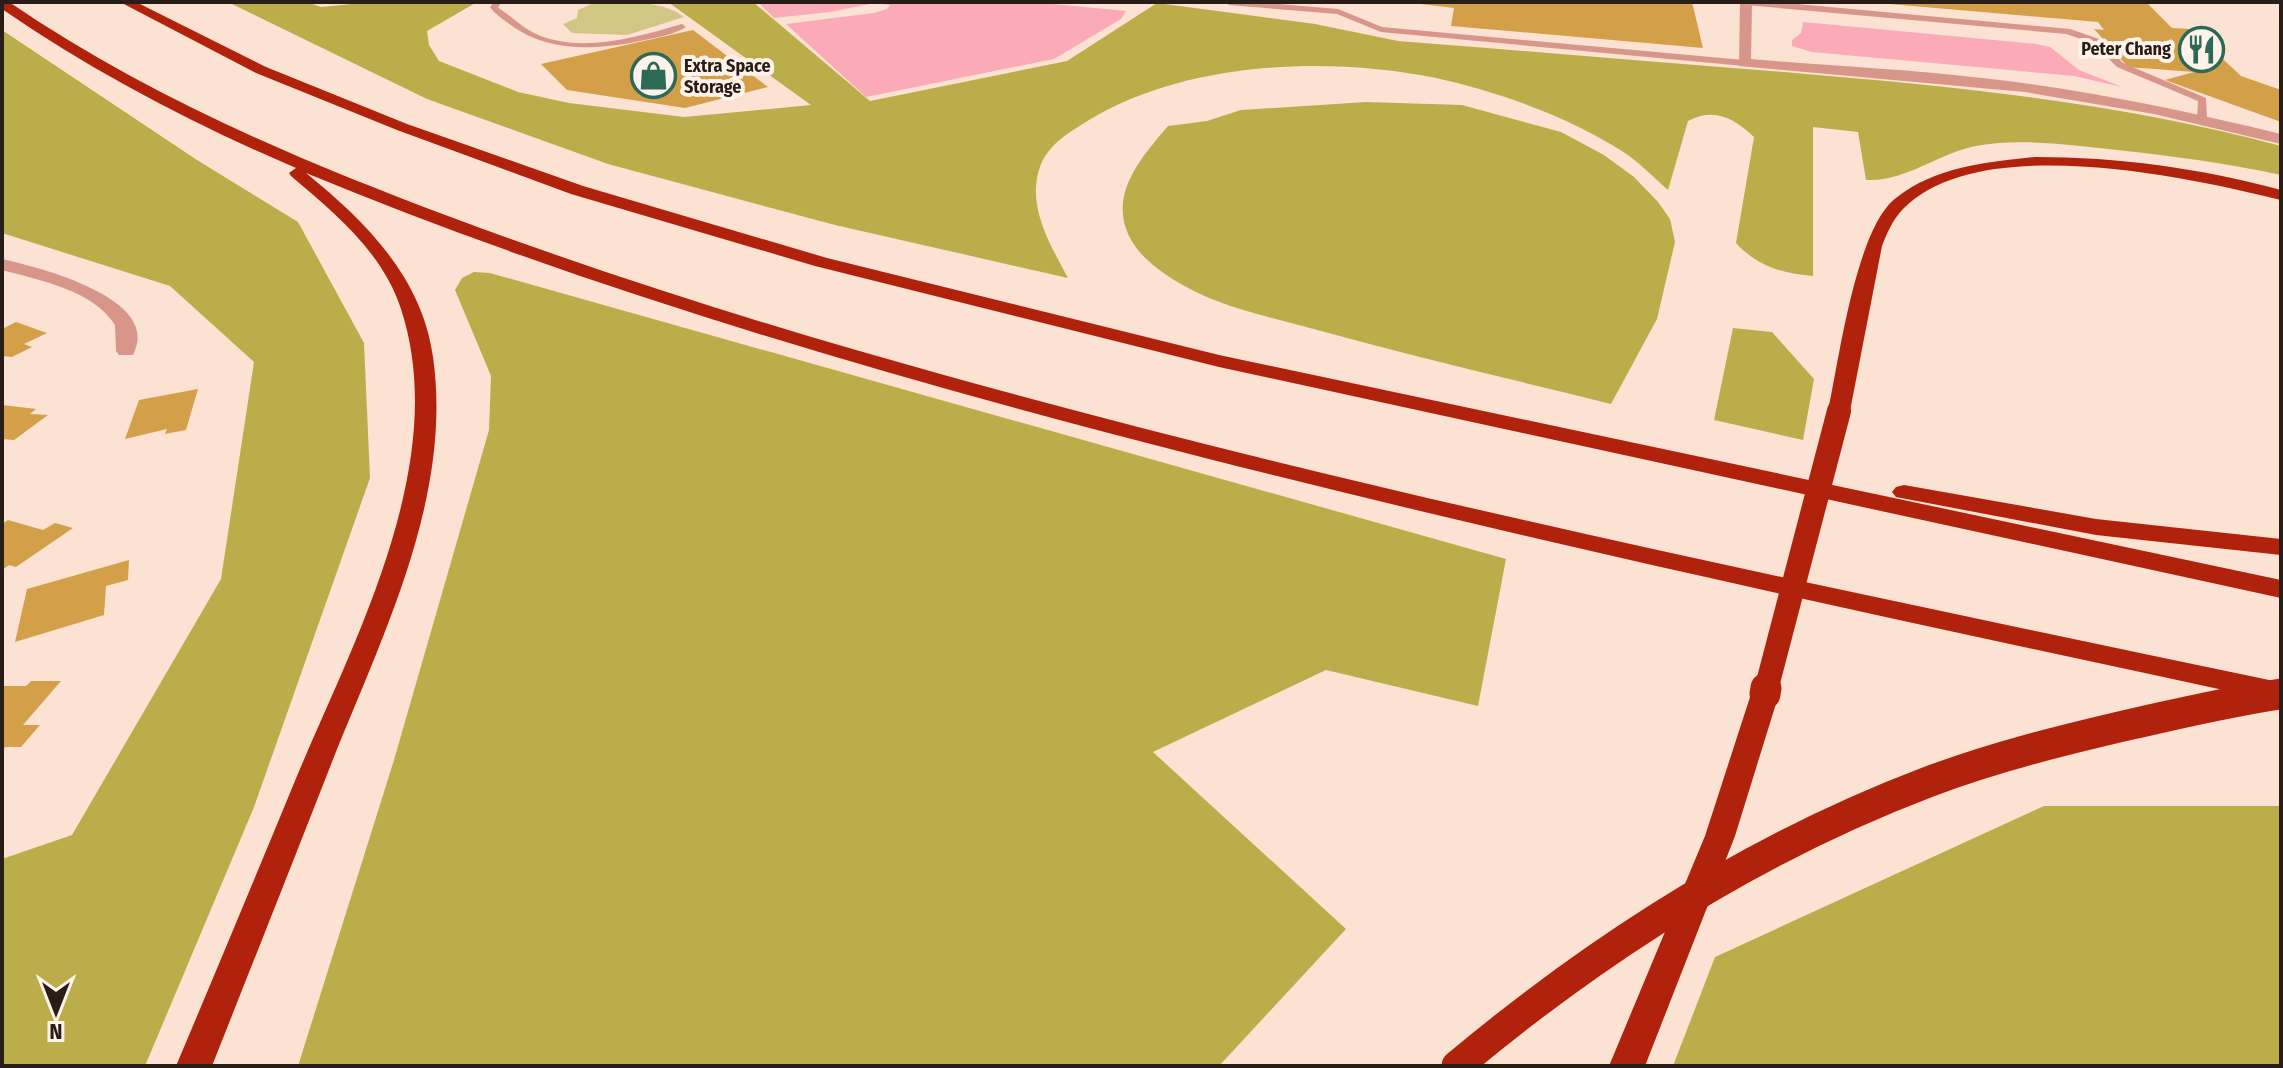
<svg xmlns="http://www.w3.org/2000/svg" width="2283" height="1068" viewBox="0 0 2283 1068" font-family="'Fira Sans Condensed',sans-serif">
<style>
.green{fill:#d1c785}
.forest{fill:#bcad4b}
.water{fill:#fbaab7}
.building{fill:#d39f48}
.lines{fill:none;stroke-linecap:round;stroke-linejoin:round}
.lane{fill:#d79689;fill-rule:evenodd}
.street{fill:#d79689;fill-rule:evenodd}
.highway{fill:#b0220b;fill-rule:evenodd}
.highway-bridge-far1{stroke:#b0220b;stroke-width:24}
.highway-bridge{stroke:#b0220b;stroke-width:31}
.labels{text-anchor:middle;dominant-baseline:central;stroke-width:8;stroke-linejoin:round;paint-order:stroke}
.far-poi-label{font-size:18px;font-weight:bold;fill:#291e17;stroke:#fff2ea;text-anchor:end}
</style>
<rect width="100%" height="100%" fill="#fbe2d3"/>
<!-- green -->
<path class="green" d="M596,2C626,2 663,0 684,17L627,35L572,33L563,24L577,18L578,10Z"/>
<!-- forest -->
<g class="forest">
<path d="M228,2H307L321,7L373,2H477L427,31L429,45L439,61L518,92L569,103L684,117L811,105L668,2H753L870,101L1067,61L1157,3L1315,24L1398,41C1527,51 1655,62 1784,72C1951,86 2119,102 2281,146V175C2227,163 2172,156 2117,150C2071,145 2023,138 1976,146C1938,153 1906,182 1866,180L1858,132L1813,127V276C1783,274 1757,266 1736,243L1754,137C1734,118 1714,107 1688,121L1668,190C1653,177 1638,161 1622,151C1567,116 1499,92 1436,78C1327,56 1187,61 1089,120C1070,132 1050,143 1041,164C1025,204 1050,244 1068,278L835,225L608,164L427,99Z"/>
<path d="M2,30L197,160L298,222L364,343L370,478L254,807L145,1066H2V859L72,835L221,579L254,362L170,286L2,233Z"/>
<path d="M1366,102L1462,105L1561,132L1604,155L1634,177L1658,202L1670,219L1675,242L1657,319L1611,404C1511,379 1410,356 1310,328C1279,319 1247,313 1217,301C1190,291 1148,268 1133,243C1105,198 1140,159 1168,126L1207,121L1241,110Z"/>
<path d="M474,272L490,273L1506,559L1478,706L1326,670L1153,752L1346,929L1219,1066H298L394,760L489,430L491,376L455,290L462,278Z"/>
<path d="M1733,328L1772,332L1814,379L1803,440L1714,420Z"/>
<path d="M2044,806H2281V1066H1673L1715,957Z"/>
</g>
<!-- water -->
<g class="water">
<path d="M758,2H1032L1126,11L1121,19L1054,59L866,97L786,24L874,13L887,9L890,5L875,3L830,12L774,18Z"/>
<path d="M1803,22L2036,44L2050,47L2079,70L2122,87L2074,76L1812,52L1792,46V40L1801,33Z"/>
</g>
<!-- building -->
<g class="building">
<path d="M1404,2H1692L1703,48L1451,26L1454,8Z"/>
<path d="M1866,2H2146L2172,28L2191,29L2241,76L2281,90V122L2165,80L2194,72L2128,67L2094,29L2104,30L2098,22Z"/>
<path d="M693,30L768,87L685,108L567,90L541,64Z"/>
<path d="M16,322L47,333L24,344L32,347L12,357L2,356V329Z"/>
<path d="M198,389L186,430L165,434L167,429L125,439L139,400Z"/>
<path d="M2,405L36,409L30,414L48,415L14,440L2,439Z"/>
<path d="M8,520L43,530L55,523L73,528L16,567L9,565L2,570V524Z"/>
<path d="M129,560L128,580L106,586L104,615L15,642L27,589Z"/>
<path d="M31,681H61L23,725H40L21,747H5L2,750V686H26Z"/>
</g>
<g class="lines">
<!-- lane -->
<g class="lane">
<path d="M494,2H502L498,7L500,9C512,17 523,28 536,34C581,54 637,37 682,24L686,27C675,34 659,37 645,40C597,50 549,54 508,23C501,18 495,14 490,7Z"/>
<path d="M1225,2H1256L1338,9L1382,27L1744,60L1749,63L1744,66L1381,32L1337,14L1229,5Z"/>
<path d="M1742,2H1774L2070,29L2099,39L2123,63L2206,98L2207,119L2202,122L2197,119L2198,101L2117,67L2093,43L2066,34L1746,5Z"/>
</g>
<!-- street -->
<g class="street">
<path d="M1740,2H1752L1751,59C1828,66 1905,69 1982,78C2083,89 2182,110 2281,134V144L2154,114L2025,92L1739,66Z"/>
<path d="M2,259C37,267 164,298 133,355H119L116,351L115,325C93,290 39,280 2,270Z"/>
</g>
<!-- highway -->
<g class="highway">
<path d="M2,2H9C146,95 293,158 448,216C582,266 718,310 856,350C1322,485 1799,581 2274,681L2281,683V699L2274,701C1917,624 1559,548 1205,458C900,380 597,293 306,173C365,221 422,277 433,357C453,497 382,636 332,762C292,864 252,965 212,1066H176C217,969 257,873 297,776C355,638 451,462 401,309C383,253 335,213 291,176L289,173L296,168C193,124 95,73 2,9Z"/>
<path d="M120,2H136L266,67L407,124L583,186L827,258L1219,355L2281,580V598L1219,367L815,266L571,194L397,130L256,73Z"/>
<path d="M2035,157C2119,157 2199,168 2281,190V200C2188,177 1979,131 1903,209C1893,219 1887,233 1882,246L1850,411L1839,417L1831,416L1828,411C1839,360 1856,228 1896,198C1935,167 1987,162 2035,157Z"/>
<path d="M1904,485L2096,519L2281,539V555L2096,535L1896,497L1892,492L1896,487Z"/>
<path d="M1765,683L1775,687L1779,694L1735,836L1645,1066H1609L1705,836L1751,694L1755,687Z"/>
</g>
<!-- highway-bridge-far1 -->
<path class="highway-bridge-far1" d="M1766,690L1839,411"/>
<!-- highway-bridge -->
<g class="highway-bridge">
<path d="M1765,694L1766,688"/>
<path d="M1457,1066C1599,947 1754,848 1928,782C1994,757 2063,740 2132,724C2182,713 2231,701 2281,694"/>
</g>
</g>
<!-- icons -->
<defs>
<symbol id="restaurant-ring" viewBox="-11 -11 22 22"><circle r="9.5" fill="#fff2ea" stroke="#2c6a56" stroke-width="1.5"/><path d="M-5-6h1v4h1v-4h1v4h1v-4h1v5L-1.5 .5V6h-2V.5L-5-1ZM5-6V6H3V1.5H1.5Q1.5-4 5-6Z" fill="#2c6a56"/></symbol>
<symbol id="shop-ring" viewBox="-11 -11 22 22"><circle r="9.5" fill="#fff2ea" stroke="#2c6a56" stroke-width="1.5"/><path d="M-5-2.5h2.3a2.7 3.5 0 0 1 5.4 0H5L5.5 6h-11ZM-1.5-2.5h3a1.5 2.3 0 0 0-3 0Z" fill="#2c6a56"/></symbol>
</defs>
<g fill-rule="evenodd">
<use href="#restaurant-ring" x="2176" y="24" width="51" height="51"/>
<use href="#shop-ring" x="628" y="50" width="51" height="51"/>
</g>
<g class="labels">
<!-- far-poi labels -->
<g class="far-poi-label">
<text x="2171" y="49">Peter Chang</text>
<text x="684" y="66" text-anchor="start">Extra Space<tspan x="684" dy="21">Storage</tspan></text>
</g>
</g>
<!-- border -->
<rect width="2283" height="1068" fill="none" stroke="#291e17" stroke-width="8"/>
<!-- north arrow -->
<g transform="translate(56 1012) rotate(180)" stroke="#fff2ea" stroke-width="6" paint-order="stroke">
<path d="M0-6L14 30L0 20L-14 30Z" fill="#291e17"/>
<text y="-12" font-size="22" font-weight="bold" text-anchor="middle" fill="#291e17">N</text>
</g>
</svg>
